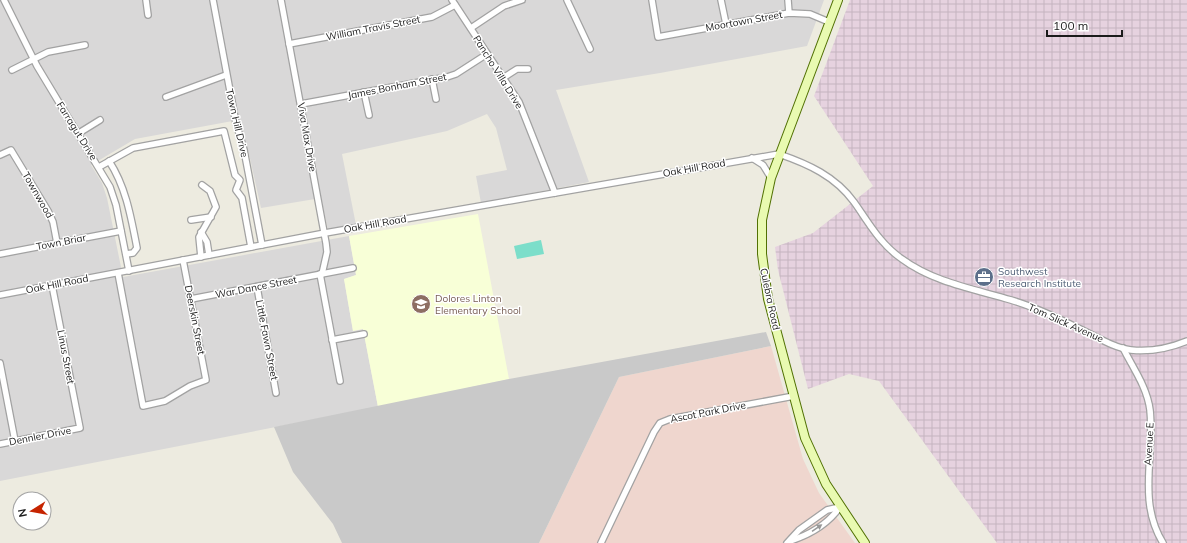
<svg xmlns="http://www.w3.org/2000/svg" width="1187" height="543" viewBox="0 0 1187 543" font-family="Mulish,sans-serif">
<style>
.residential{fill:#d9d8d8}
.commercial{fill:#efd6ce}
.industrial{fill:url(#industrial-grid)}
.education{fill:#f8ffd7}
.religious{fill:#c9c9c9}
.pitch{fill:#7cdeca}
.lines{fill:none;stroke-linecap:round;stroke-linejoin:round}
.street-casing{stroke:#a2a2a2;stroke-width:8}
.secondary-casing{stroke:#517103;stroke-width:10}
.street{stroke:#fff;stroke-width:5.5}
.secondary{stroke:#e9fab1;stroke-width:8}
.oneway{fill:#989898}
.labels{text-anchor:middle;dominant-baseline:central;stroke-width:3;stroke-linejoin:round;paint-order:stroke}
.street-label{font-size:10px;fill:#1b1b1b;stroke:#fff}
.service-label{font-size:10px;fill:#4e5e75;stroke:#fff;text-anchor:start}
.education-label{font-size:10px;fill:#785e54;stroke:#fff;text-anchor:start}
</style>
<defs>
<pattern id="industrial-grid" width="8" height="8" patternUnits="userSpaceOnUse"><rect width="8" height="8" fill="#e6d2df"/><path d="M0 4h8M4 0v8" fill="none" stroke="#c5b4bf"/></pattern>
</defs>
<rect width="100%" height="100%" fill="#edebe0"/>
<!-- residential -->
<path class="residential" d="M0,0H824L807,46L660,73L556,90L589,182L481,203L476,176L507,170L496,128L487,114L447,131L342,154L356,225L328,230L321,198L261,208L249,154L238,120L135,139L91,165L102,183L107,198L123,277L349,236L356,275L344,279L353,331L363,329L378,407L0,481Z"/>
<!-- commercial -->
<path class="commercial" d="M771,346L803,459L819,493L855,543H539L619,377Z"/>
<!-- industrial -->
<path class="industrial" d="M850,0H1187V543H997L879,381L849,374L808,389L778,270L775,247L813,233L873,186L814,96Z"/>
<!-- education -->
<path class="education" d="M478,214L509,379L378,407L363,329L353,331L344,279L356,275L349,236Z"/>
<!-- religious -->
<path class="religious" d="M766,332L771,346L619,377L539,543H342L333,524L293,472L274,427L509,379Z"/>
<!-- pitch -->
<path class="pitch" d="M541,240L544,254L517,259L514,246Z"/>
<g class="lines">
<defs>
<g id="street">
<path d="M4,0L37,66L110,187L116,205L129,271"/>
<path d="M146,0L148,15"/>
<path d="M213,0L236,123L244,150L262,245"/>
<path d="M281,0L326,243L327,252L322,274"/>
<path d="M452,0L519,102L555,193"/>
<path d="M567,0L590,49"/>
<path d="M652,0L658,37L789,13L810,14L829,22"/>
<path d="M721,0L726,24"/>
<path d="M788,0L789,13"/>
<path d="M471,28L504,6L522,0"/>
<path d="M289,44L432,17L455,5"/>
<path d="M12,70L48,52L85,45"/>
<path d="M503,78L517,69H528"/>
<path d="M432,79L436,99"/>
<path d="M364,92L369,115"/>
<path d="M166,97L226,75"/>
<path d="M301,104L447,77L456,74L487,54"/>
<path d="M79,133L100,120"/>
<path d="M0,155L11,150L48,211L53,222L57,243"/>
<path d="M752,158L763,165L771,178"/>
<path d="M109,161C126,187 131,217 137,248L133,253L126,254"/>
<path d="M99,167L133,148L224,131L235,175L240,180L236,190L242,198L251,247"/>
<path d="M191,220L211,217"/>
<path d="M201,232L207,242L209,255"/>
<path d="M0,254L121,231"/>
<path d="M201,257L199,237L216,207L210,191L202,185"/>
<path d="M118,273L143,406L165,401L190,386L206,380L183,260"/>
<path d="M320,274L340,381"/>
<path d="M257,287L276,393"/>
<path d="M0,295L325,233L779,154C808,164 835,176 854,202C869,223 880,244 902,259C933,282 974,289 1011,300C1035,307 1056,317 1078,328C1094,335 1113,348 1131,350C1150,352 1170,348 1187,341"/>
<path d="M191,299L353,268"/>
<path d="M332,340L364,334"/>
<path d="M1123,348C1133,368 1147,387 1150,410C1155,455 1137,501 1163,543"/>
<path d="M0,363L15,441"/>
<path d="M0,444L80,428L52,285"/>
<path d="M790,541C809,535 828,524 840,507"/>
<path d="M601,543L654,432L660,423L670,419L794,396"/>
<path d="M787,543L799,530L827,510L840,507"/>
</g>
<path id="secondary" d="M838,0L771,178L762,220V254L768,299L805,438L826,484L865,543"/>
</defs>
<!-- street casing -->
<use href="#street" class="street-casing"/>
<!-- secondary casing -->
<use href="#secondary" class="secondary-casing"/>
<!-- street -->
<use href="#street" class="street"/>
<!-- secondary -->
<use href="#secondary" class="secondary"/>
</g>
<!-- one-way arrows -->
<defs><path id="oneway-solid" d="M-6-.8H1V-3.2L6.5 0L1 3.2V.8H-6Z"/></defs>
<use class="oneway" href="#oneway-solid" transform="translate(817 528) rotate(-34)"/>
<!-- icons -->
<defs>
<symbol id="office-disc" viewBox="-11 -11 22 22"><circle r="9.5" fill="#5c6f8a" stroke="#fff"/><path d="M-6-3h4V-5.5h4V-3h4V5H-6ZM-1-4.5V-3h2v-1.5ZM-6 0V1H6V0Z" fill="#fff"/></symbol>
<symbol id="school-disc" viewBox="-11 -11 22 22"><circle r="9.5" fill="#8d6e63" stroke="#fff"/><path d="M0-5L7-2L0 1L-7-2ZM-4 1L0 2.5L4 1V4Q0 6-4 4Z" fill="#fff"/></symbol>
</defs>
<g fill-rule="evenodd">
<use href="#office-disc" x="973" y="266" width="22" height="22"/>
<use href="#school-disc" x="410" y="293" width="22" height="22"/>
</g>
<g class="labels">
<!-- street labels -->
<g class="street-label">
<text transform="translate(744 21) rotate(-10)">Moortown Street</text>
<text transform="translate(373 28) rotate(-11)">William Travis Street</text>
<text transform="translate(498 72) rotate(58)">Pancho Villa Drive</text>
<text transform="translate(397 86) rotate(-11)">James Bonham Street</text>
<text transform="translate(237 123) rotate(77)">Town Hill Drive</text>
<text transform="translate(77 131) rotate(58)">Farragut Drive</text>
<text transform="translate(307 137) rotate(80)">Viva Max Drive</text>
<text transform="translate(694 168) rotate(-10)">Oak Hill Road</text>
<text transform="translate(38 195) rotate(60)">Townwood</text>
<text transform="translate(375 224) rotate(-10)">Oak Hill Road</text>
<text transform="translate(61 242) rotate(-11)">Town Briar</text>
<text transform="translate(57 284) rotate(-11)">Oak Hill Road</text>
<text transform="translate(256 287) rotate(-11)">War Dance Street</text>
<text transform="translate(770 299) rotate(78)">Culebra Road</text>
<text transform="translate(195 320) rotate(79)">Deerskin Street</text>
<text transform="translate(1066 323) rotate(24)">Tom Slick Avenue</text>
<text transform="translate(267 340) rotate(79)">Little Fawn Street</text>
<text transform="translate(66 357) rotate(79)">Linus Street</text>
<text transform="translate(708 412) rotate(-11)">Ascot Park Drive</text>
<text transform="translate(40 436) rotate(-11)">Dennler Drive</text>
<text transform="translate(1149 444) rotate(-87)">Avenue E</text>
</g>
<!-- service labels -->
<g class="service-label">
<text x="998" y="271">Southwest<tspan x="998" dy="12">Research Institute</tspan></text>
</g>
<!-- education labels -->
<g class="education-label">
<text x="435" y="298">Dolores Linton<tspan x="435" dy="12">Elementary School</tspan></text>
</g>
</g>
<!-- north arrow -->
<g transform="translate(32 511) rotate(259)"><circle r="19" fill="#ffffff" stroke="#a4a4a4"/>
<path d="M0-3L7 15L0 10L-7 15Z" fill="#c62400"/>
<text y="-6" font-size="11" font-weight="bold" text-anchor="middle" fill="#1b1b1b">N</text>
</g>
<!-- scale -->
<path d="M1047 30v6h75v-6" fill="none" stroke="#1b1b1b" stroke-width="2"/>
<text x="1053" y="30" font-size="12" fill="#1b1b1b" stroke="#ffffff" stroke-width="3" paint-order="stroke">100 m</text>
</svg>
